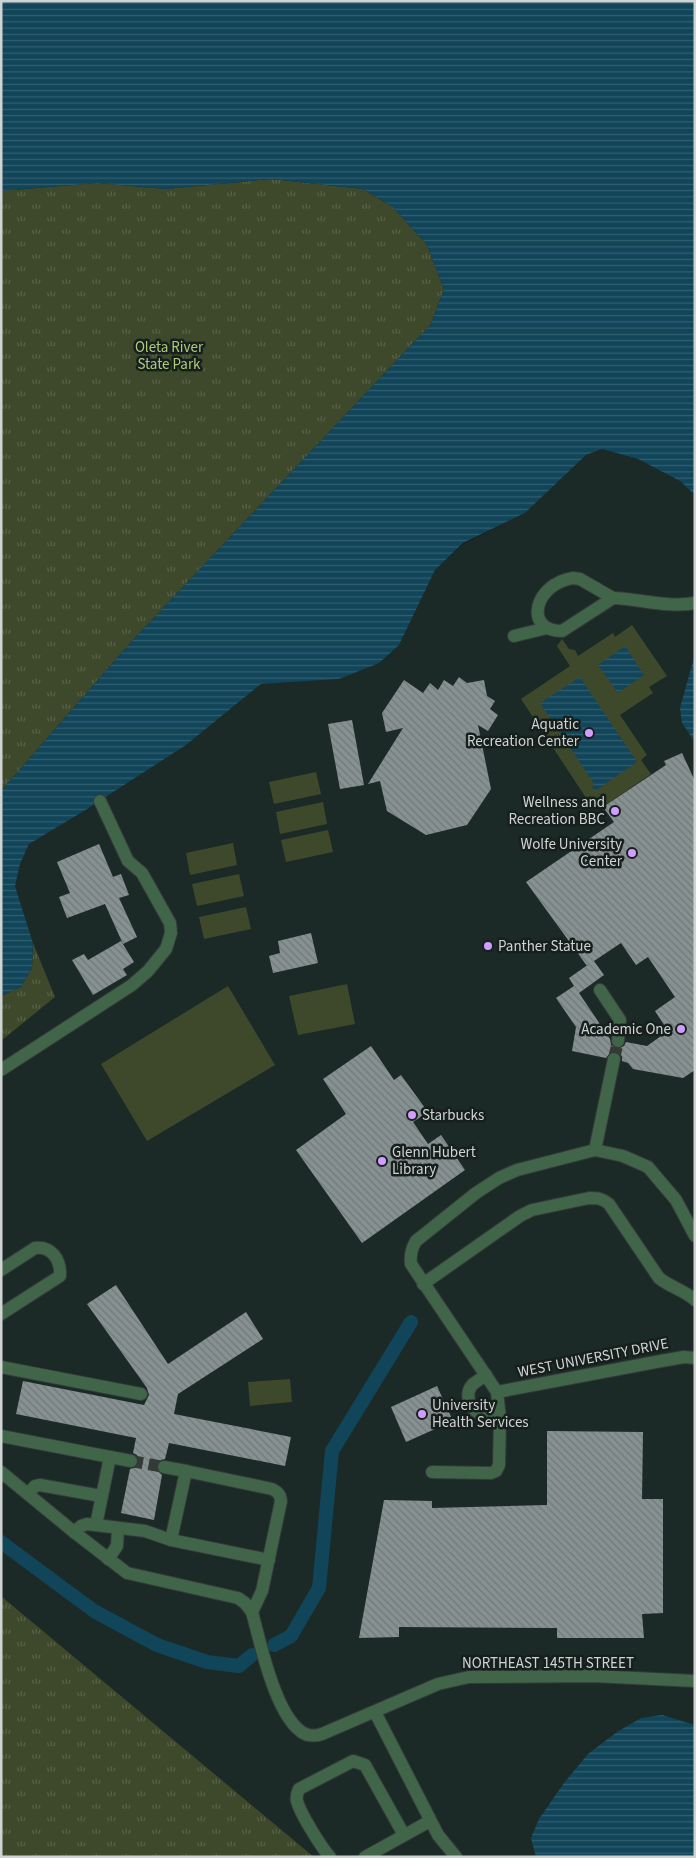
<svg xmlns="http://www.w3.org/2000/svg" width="696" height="1858" viewBox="0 0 696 1858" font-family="'Source Sans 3',sans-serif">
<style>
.built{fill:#1c2a27}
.grass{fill:url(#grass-tufts)}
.garden{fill:#3e482a}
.water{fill:url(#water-rules)}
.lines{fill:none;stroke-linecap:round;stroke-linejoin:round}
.canal{stroke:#114559;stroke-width:14}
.building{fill:url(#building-back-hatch);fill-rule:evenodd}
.minor-tunnel{stroke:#333a38;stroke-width:12;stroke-dasharray:12 6;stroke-linecap:butt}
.minor-casing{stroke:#343c3a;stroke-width:14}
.minor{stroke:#406548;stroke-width:12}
.poi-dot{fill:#d19dfe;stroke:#171f1d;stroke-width:2}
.labels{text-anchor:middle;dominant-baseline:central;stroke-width:5;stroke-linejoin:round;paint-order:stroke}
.park-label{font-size:15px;fill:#b0ca7a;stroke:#171f1d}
.poi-label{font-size:15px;fill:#cfd4d3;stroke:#171f1d;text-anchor:end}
.street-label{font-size:15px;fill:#cfd4d3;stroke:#171f1d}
</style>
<defs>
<pattern id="grass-tufts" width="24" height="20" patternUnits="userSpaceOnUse" patternTransform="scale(1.25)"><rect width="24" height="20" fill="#3e482a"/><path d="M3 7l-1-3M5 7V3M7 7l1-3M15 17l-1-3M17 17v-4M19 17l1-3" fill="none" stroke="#596248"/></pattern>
<pattern id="water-rules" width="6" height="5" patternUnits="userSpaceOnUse" patternTransform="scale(1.25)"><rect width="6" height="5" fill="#114559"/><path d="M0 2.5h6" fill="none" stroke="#335f70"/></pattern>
<pattern id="building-back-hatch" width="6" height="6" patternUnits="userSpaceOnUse" patternTransform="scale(1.25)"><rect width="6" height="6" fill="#879192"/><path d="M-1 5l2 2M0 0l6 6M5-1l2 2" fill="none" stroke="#717979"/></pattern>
</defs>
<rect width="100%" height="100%" fill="#171f1d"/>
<!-- built -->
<path class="built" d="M602,449L638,459L680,481L695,495V1857H314L1,1596V1041L54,997L33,943L15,886L20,864L29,844L84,811L186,745L261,684L339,679L399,645L435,570L462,545L525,513L586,455Z"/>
<!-- grass -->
<g class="grass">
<path d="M271,179L363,189L393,207L427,245L444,289L431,324L131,642L1,791V191L97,183L165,189Z"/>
<path d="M33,943L55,997L1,1041V996L21,987L32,968Z"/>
<path d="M1,1596L314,1857H1Z"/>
</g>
<!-- garden -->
<g class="garden">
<path d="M632,625L667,676L649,687L653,693L620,715L647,755L641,760L651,774L601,808L598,804L592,807L521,699L570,666L557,646L562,639L569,649L575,650L578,656L613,633L615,637Z"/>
<path d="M316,772L321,794L274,804L269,782Z"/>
<path d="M323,802L327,824L280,834L276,812Z"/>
<path d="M328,830L333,852L286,862L281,840Z"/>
<path d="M233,843L237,865L190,875L186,853Z"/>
<path d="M239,874L244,896L197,906L192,884Z"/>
<path d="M246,907L251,929L204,939L199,917Z"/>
<path d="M347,984L355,1024L298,1035L289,996Z"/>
<path d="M228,986L275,1065L147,1141L101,1064Z"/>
<path d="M290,1379L292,1402L250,1406L248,1382Z"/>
</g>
<!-- water -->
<g class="water">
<path d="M1,1H695V495L680,481L638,459L602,449L586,455L525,513L463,543L435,570L399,645L379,663L339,679L261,684L186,745L84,811L29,844L20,864L15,886L33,943L32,968L21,987L1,996V791L131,642L431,324L444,289L427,245L393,207L363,189L271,179L165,189L97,183L1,191Z"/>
<path d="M625,646L644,675L618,693L598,665Z"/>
<path d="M695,654V742L682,723L680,708Z"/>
<path d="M580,677L637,762L595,791L592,787L595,785L540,703Z"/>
<path d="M662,1715L695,1725V1857H536L531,1838L539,1819L564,1783L588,1754L617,1732L641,1718Z"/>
</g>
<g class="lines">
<!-- canal -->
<g class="canal">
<path d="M1,1542L94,1611L157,1645L207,1662L239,1666L252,1655"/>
<path d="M274,1645L291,1636L319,1588L332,1451L411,1322"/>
</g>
</g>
<!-- building -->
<g class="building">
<path d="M459,677L467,683L484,680L487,696L495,701L490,709L498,715L488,731L478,725L491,789L467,825L426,835L387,811L380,781L368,784L403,728L386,732L382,713L404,680L423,693L430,683L438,690L444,680L453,686Z"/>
<path d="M352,720L364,785L340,789L328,724Z"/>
<path d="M682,753L695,781V1070L683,1078L633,1069L628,1063L622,1061V1056L616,1051L611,1052L606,1058L572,1051L576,1027L556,998L574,986L569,978L589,964L587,966L526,882L614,822L603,807L666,765L664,761ZM621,943L636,965L648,957L675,997L655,1011L668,1031L647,1046L626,1042L624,1046L618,1049L611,1045L610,1039L579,993L604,975L594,961Z"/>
<path d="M99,844L113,877L121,874L129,895L119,898L137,937L123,944L105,904L67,918L59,897L70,893L57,862Z"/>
<path d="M311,933L318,963L273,973L269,956L280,953L278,941Z"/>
<path d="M121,941L134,962L123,969L127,975L93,995L72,960L84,954L88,960Z"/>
<path d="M371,1046L394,1080L401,1075L428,1112L413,1122L428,1144L441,1135L465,1170L362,1243L296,1150L346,1114L323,1079Z"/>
<path d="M116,1285L168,1364L246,1312L263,1339L178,1394L174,1414L291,1437L285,1466L169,1443L165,1459L161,1460L156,1465L157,1470L162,1475L154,1520L121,1513L130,1469L137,1467L139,1462L137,1455L133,1453L136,1438L16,1414L23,1381L144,1405L149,1395L147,1388L87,1304Z"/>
<path d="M437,1386L453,1421L406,1442L391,1407Z"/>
<path d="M547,1431L643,1432L642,1499H663V1613L642,1614L644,1638H557V1628L399,1627V1637L359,1638L384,1500L432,1501V1508L547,1505Z"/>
</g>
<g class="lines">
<!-- minor-tunnel -->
<g class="minor-tunnel">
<path d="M614,1059L618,1041"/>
<path d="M131,1461L164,1467"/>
</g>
<defs>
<g id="minor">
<path d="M573,578L580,579L613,598L562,631C523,631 534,584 573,578Z"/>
<path d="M613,598C641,599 667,608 695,603"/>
<path d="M514,636L547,628"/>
<path d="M600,990L620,1020L618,1041"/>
<path d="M1,1070L132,985L148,971L166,949L171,933L170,923L142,873L128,861L100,801"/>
<path d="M595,1150L614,1059"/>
<path d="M1,1270L35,1248C52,1246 61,1260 60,1276L1,1314"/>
<path d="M423,1284L520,1216L532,1210L589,1198C597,1198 602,1198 609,1204L659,1278C670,1287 684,1290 695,1300"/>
<path d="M1,1367L141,1394"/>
<path d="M486,1375C482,1378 477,1381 473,1384C464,1393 469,1409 480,1414C486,1416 493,1417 500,1418"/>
<path d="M497,1392L661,1361L684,1357L695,1358"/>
<path d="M1,1436L110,1457L96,1525"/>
<path d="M110,1457L131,1461"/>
<path d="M164,1467L186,1471"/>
<path d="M1,1472L74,1532L127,1573L238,1598L245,1603L252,1612C260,1642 274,1708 298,1729C305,1736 313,1737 322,1734L438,1684L469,1677L594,1676L695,1681"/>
<path d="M432,1472L491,1473L496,1471L499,1465L500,1418L497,1392L411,1264C410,1255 411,1249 416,1241L476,1193L499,1178L517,1170L595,1150L623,1156L648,1167L676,1200L695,1236"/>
<path d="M28,1494L35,1486L40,1485L101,1496"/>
<path d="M74,1532L81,1526L87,1524L145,1531L171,1540L269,1560"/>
<path d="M171,1540L186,1471L272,1489C278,1492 280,1494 281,1501L262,1591L252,1612"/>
<path d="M108,1559L117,1546L118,1528"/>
<path d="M375,1712L438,1835L456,1857"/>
<path d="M330,1857C321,1847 300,1813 297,1801C296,1796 297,1793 299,1789L353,1761L365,1765L404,1835"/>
<path d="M365,1857L430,1821"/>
</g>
</defs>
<!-- minor casing -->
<use href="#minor" class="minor-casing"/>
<!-- minor -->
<use href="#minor" class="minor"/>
</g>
<!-- markers -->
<g class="poi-dot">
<circle cx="589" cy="733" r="5"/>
<circle cx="615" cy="811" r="5"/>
<circle cx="632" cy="853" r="5"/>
<circle cx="488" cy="946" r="5"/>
<circle cx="681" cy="1029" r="5"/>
<circle cx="412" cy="1115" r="5"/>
<circle cx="382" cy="1161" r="5"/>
<circle cx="422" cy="1414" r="5"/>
</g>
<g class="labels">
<!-- park labels -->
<g class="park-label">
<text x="169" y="347">Oleta River<tspan x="169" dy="17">State Park</tspan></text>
</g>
<!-- poi labels -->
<g class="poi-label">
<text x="579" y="724">Aquatic<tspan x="579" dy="17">Recreation Center</tspan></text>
<text x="605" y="802">Wellness and<tspan x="605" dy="17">Recreation BBC</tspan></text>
<text x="622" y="844">Wolfe University<tspan x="622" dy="17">Center</tspan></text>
<text x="498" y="946" text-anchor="start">Panther Statue</text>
<text x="671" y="1029">Academic One</text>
<text x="422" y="1115" text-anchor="start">Starbucks</text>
<text x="392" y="1152" text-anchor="start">Glenn Hubert<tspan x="392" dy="17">Library</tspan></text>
<text x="432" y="1405" text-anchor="start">University<tspan x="432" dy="17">Health Services</tspan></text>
</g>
<!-- street labels -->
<g class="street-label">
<text transform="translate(593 1358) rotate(-11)">WEST UNIVERSITY DRIVE</text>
<text x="548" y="1663">NORTHEAST 145TH STREET</text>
</g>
</g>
<!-- border -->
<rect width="696" height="1858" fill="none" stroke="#cfd4d3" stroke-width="5"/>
</svg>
